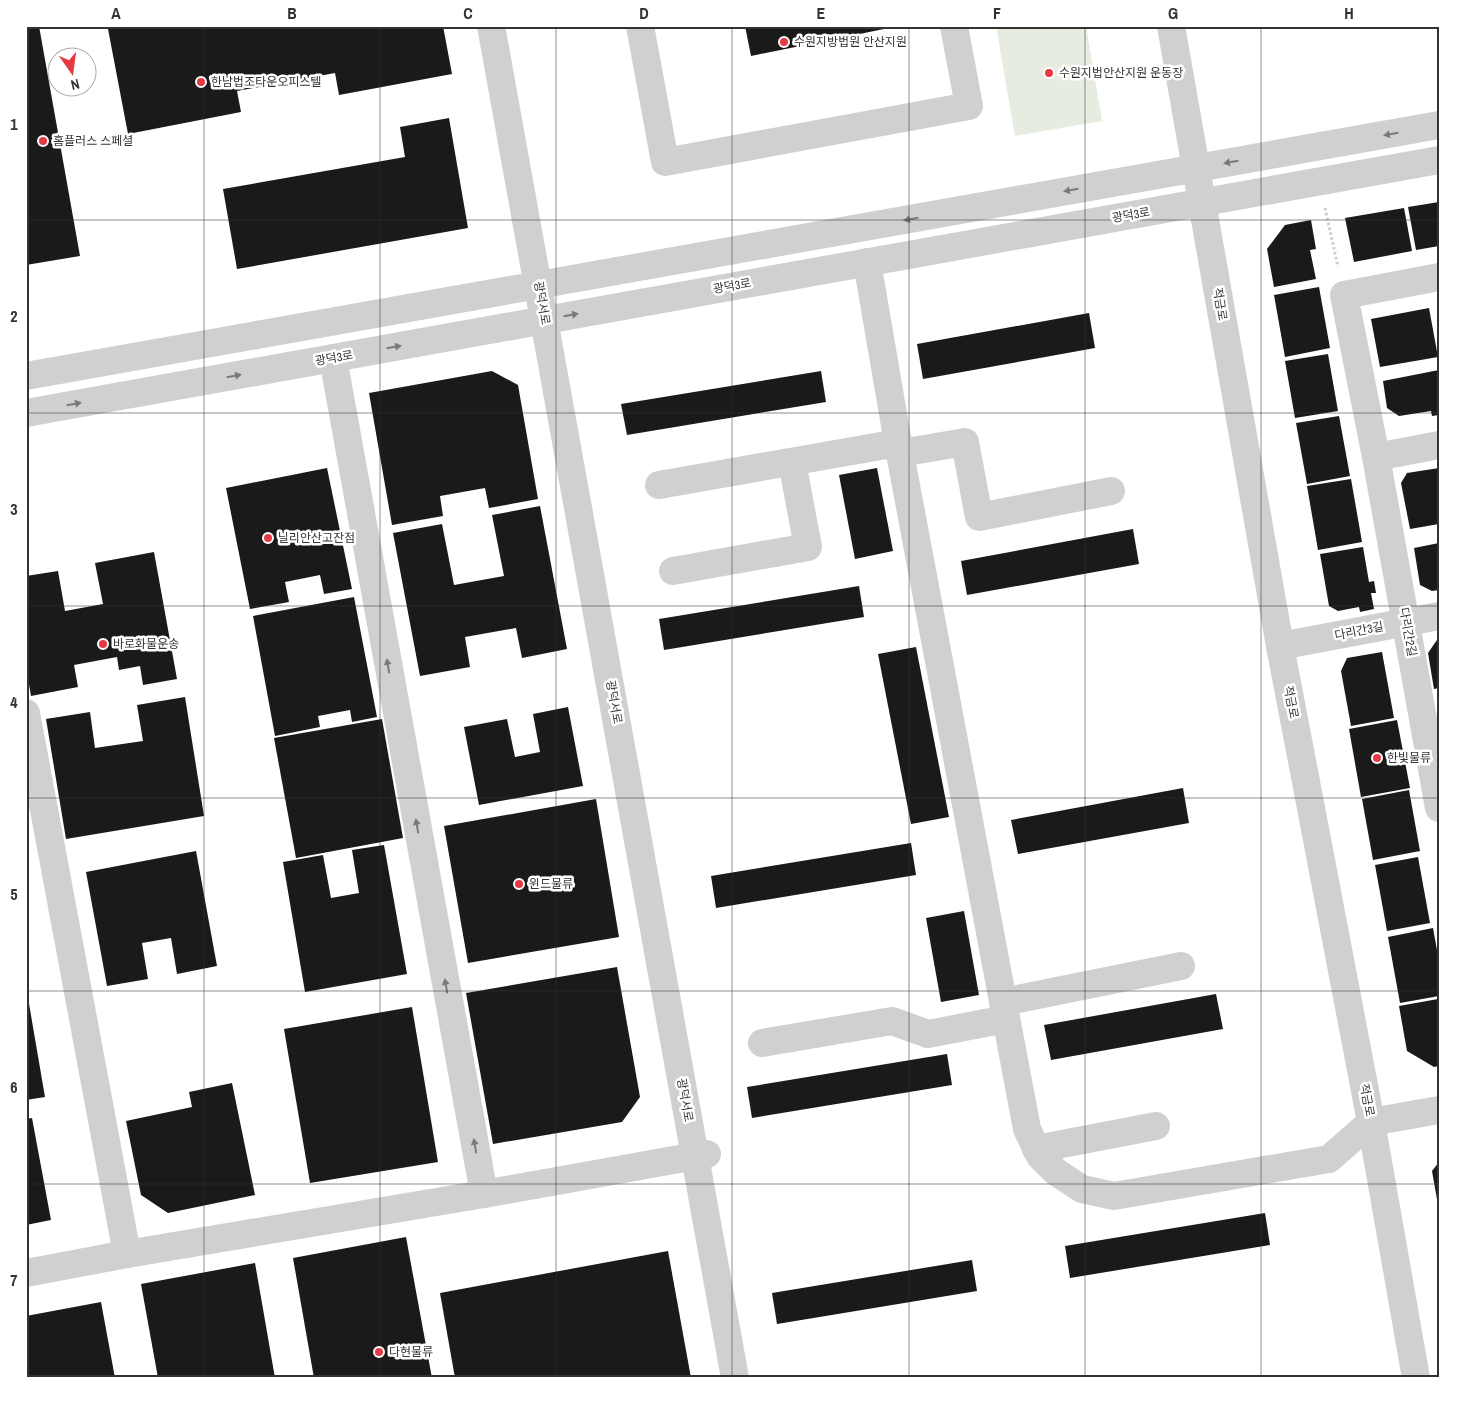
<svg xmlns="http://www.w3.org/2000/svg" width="1465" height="1404" viewBox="0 0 1465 1404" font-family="'Archivo Narrow','Noto Sans KR',sans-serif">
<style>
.grass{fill:#e6ecdf}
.building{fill:#1a1a1a}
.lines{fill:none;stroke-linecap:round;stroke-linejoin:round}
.path{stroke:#cdcdcd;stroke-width:3;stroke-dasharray:2.5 2.5;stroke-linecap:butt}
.minor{stroke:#d0d0d0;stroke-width:28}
.oneway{fill:#7a7a7a}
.grid{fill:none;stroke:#333;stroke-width:1;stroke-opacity:0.55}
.poi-dot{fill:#e63946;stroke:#fff;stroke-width:2}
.labels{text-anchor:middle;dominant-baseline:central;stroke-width:5;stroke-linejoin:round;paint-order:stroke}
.poi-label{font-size:12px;fill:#333;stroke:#fff;text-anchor:start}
.street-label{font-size:12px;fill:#333;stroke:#fff}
.neatline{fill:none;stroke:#333;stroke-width:2}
.grid-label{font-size:16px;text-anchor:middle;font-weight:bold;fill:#333}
</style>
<rect width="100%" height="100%" fill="#fff"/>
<!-- grass -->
<path class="grass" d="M996,26H1086L1102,121L1015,136Z"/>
<!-- building -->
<g class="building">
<path d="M26,26H39L80,256L26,265Z"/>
<path d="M120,26H443L452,74L339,95L335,73L237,91L241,112L128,134L108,29Z"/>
<path d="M745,26H889V28L751,56Z"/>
<path d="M449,118L468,228L237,269L223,189L405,157L400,127Z"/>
<path d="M1439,202V246L1416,250L1408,207Z"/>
<path d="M1404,208L1412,251L1354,262L1345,218Z"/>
<path d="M1311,220L1316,249L1310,250L1316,279L1274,287L1267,249L1285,225Z"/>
<path d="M1319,287L1330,348L1285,357L1274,295Z"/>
<path d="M1429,308L1438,357L1380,367L1371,319Z"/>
<path d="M1089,313L1095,348L923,379L917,344Z"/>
<path d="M1328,354L1338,411L1295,418L1285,361Z"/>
<path d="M1439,370V415L1432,416L1431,411L1399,416L1387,408L1383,381Z"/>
<path d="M492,371L518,385L538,499L489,508L485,488L440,496L443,516L392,525L369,393Z"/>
<path d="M821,371L826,402L627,435L621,404Z"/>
<path d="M1339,416L1350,476L1307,484L1296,423Z"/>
<path d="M327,468L352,589L324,594L320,575L285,582L289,602L250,609L226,488Z"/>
<path d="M877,468L893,551L855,559L839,475Z"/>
<path d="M1439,468V524L1410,529L1401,483L1407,473Z"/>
<path d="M1351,479L1362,542L1318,550L1307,486Z"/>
<path d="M540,506L567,649L522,658L516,628L465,637L470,667L420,676L393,533L442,524L454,585L504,576L492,515Z"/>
<path d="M1133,529L1139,564L967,595L961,561Z"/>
<path d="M1439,543V590L1432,591L1420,585L1414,548Z"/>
<path d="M1363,547L1369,582L1374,581L1376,593H1371L1374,609L1360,612L1359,607L1338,611L1329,606L1320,554Z"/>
<path d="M154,552L177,679L143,685L140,666L119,670L117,657L74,665L78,687L31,696L26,667V576L58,571L65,611L103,604L95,563Z"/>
<path d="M859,586L864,617L664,650L659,619Z"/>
<path d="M354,597L377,717L352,722L350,710L318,716L320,727L275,736L253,616Z"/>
<path d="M1439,637V688L1434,689L1428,653Z"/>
<path d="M916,647L949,817L911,824L878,654Z"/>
<path d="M1382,652L1394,718L1351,726L1341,671L1347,658Z"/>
<path d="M185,697L204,816L66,839L46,719L90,712L95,748L143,741L137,705Z"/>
<path d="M568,707L583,786L479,805L464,727L507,719L515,757L540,752L533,714Z"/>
<path d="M382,719L403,838L296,858L274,738Z"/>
<path d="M1397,720L1410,788L1361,797L1349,729Z"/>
<path d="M1183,788L1189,823L1018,854L1011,820Z"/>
<path d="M1409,790L1420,851L1373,860L1362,799Z"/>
<path d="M596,799L619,937L468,963L444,826Z"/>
<path d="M911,843L916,875L716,908L711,876Z"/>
<path d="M384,845L407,974L305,992L283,862L323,855L331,898L359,893L352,850Z"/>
<path d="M196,851L217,966L177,974L171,938L142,943L148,979L107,986L86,872Z"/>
<path d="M1418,857L1430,923L1387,931L1375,865Z"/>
<path d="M964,911L979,995L941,1002L926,918Z"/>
<path d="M1433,928L1439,961V996L1400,1003L1388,937Z"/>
<path d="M617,967L640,1097L622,1122L493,1144L466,993Z"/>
<path d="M27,992L45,1097L26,1100V993Z"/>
<path d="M1216,994L1223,1029L1051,1060L1044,1025Z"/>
<path d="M1438,999L1439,1066L1434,1067L1407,1051L1399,1006Z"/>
<path d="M412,1007L438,1162L310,1183L284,1029Z"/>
<path d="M947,1054L952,1085L752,1118L747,1087Z"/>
<path d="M232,1083L255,1195L168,1213L141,1195L126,1121L192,1107L189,1092Z"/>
<path d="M32,1118L51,1220L26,1225V1119Z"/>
<path d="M1439,1162V1205H1438L1432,1171Z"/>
<path d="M1265,1213L1270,1245L1070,1278L1065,1246Z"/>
<path d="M406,1237L432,1378H314L293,1258Z"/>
<path d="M668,1251L691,1378H455L440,1293Z"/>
<path d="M972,1260L977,1291L777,1324L772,1293Z"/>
<path d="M255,1263L275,1378H158L141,1284Z"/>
<path d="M101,1302L115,1378H26V1316Z"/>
</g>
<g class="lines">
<!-- path -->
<path class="path" d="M1325,208L1338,267"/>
<!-- minor -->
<g class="minor">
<path d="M491,26L735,1378"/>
<path d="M640,26L665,162L969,106L954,26"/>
<path d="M1171,26L1280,646L1371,1122L1416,1378"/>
<path d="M867,262L898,443L1027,1129L1040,1156L1056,1172L1082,1189L1114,1196L1329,1159L1371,1122L1439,1110"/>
<path d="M1439,277L1344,295L1376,457L1439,808"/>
<path d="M333,358L484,1194"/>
<path d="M26,376L1439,125"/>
<path d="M26,413L1439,160"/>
<path d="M901,453L965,442L979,517L1111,491"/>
<path d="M1376,457L1439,445"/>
<path d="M659,485L898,443"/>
<path d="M673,571L808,547L792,462"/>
<path d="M1280,646L1439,616"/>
<path d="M26,713L127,1254"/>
<path d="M1003,1002L1181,966"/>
<path d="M762,1043L892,1021L928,1034L1006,1019"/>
<path d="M1036,1149L1156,1126"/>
<path d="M26,1273L127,1254L484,1194L707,1154"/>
</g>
</g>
<!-- one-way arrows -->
<defs><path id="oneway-solid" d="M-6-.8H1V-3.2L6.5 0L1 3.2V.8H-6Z" transform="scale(1.25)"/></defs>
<g class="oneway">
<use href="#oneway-solid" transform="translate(1391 134) rotate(170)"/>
<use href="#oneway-solid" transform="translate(1231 162) rotate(170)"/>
<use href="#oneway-solid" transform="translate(1071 190) rotate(170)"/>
<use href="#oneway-solid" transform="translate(911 219) rotate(170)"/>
<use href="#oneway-solid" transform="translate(571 315) rotate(-10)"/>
<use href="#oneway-solid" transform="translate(394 347) rotate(-10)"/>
<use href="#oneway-solid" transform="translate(234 376) rotate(-10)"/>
<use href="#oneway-solid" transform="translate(74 404) rotate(-10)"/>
<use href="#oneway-solid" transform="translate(388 666) rotate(-100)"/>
<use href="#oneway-solid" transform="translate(417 826) rotate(-100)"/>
<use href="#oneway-solid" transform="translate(446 986) rotate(-100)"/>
<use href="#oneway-solid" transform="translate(475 1146) rotate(-100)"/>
</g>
<!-- grid -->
<path class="grid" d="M204,26V1378M380,26V1378M556,26V1378M732,26V1378M909,26V1378M1085,26V1378M1261,26V1378M26,220H1439M26,413H1439M26,606H1439M26,798H1439M26,991H1439M26,1184H1439"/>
<!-- markers -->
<g class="poi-dot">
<circle cx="784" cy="42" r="5"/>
<circle cx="1049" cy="73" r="5"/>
<circle cx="201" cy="82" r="5"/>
<circle cx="43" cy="141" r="5"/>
<circle cx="268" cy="538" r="5"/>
<circle cx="103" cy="644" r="5"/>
<circle cx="1377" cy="758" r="5"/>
<circle cx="519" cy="884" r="5"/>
<circle cx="379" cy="1352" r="5"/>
</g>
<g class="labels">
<!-- poi labels -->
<g class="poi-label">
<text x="794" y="42">수원지방법원 안산지원</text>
<text x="1059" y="73">수원지법안산지원 운동장</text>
<text x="211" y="82">한남법조타운오피스텔</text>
<text x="53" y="141">홈플러스 스페셜</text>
<text x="278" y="538">닐리안산고잔점</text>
<text x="113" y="644">바로화물운송</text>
<text x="1387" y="758">한빛물류</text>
<text x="529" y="884">윈드물류</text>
<text x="389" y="1352">다현물류</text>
</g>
<!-- street labels -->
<g class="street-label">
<text transform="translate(1131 215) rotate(-10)">광덕3로</text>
<text transform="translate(732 286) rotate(-10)">광덕3로</text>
<text transform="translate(542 303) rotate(80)">광덕서로</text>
<text transform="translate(1220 304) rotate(80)">적금로</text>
<text transform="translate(334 358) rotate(-10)">광덕3로</text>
<text transform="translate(1359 631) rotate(-11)">다리간3길</text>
<text transform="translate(1408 632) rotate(80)">다리간2길</text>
<text transform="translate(614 702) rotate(80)">광덕서로</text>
<text transform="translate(1291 702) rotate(79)">적금로</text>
<text transform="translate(685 1100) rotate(80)">광덕서로</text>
<text transform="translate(1367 1100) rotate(79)">적금로</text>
</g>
</g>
<!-- border -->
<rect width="1465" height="1404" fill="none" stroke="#ffffff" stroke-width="55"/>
<!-- north arrow -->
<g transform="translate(72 72) rotate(166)"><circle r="24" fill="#ffffff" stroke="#adadad"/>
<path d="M0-4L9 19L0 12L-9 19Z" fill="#e63946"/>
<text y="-8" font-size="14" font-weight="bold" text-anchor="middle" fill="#333333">N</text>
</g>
<rect x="28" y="28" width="1410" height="1348" class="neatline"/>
<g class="grid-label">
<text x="116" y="19">A</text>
<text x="292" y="19">B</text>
<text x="468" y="19">C</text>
<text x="644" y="19">D</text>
<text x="821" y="19">E</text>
<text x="997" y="19">F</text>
<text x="1173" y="19">G</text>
<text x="1349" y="19">H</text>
<text x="14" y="130">1</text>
<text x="14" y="322">2</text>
<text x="14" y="515">3</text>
<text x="14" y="708">4</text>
<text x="14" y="900">5</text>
<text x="14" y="1093">6</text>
<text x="14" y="1286">7</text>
</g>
</svg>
